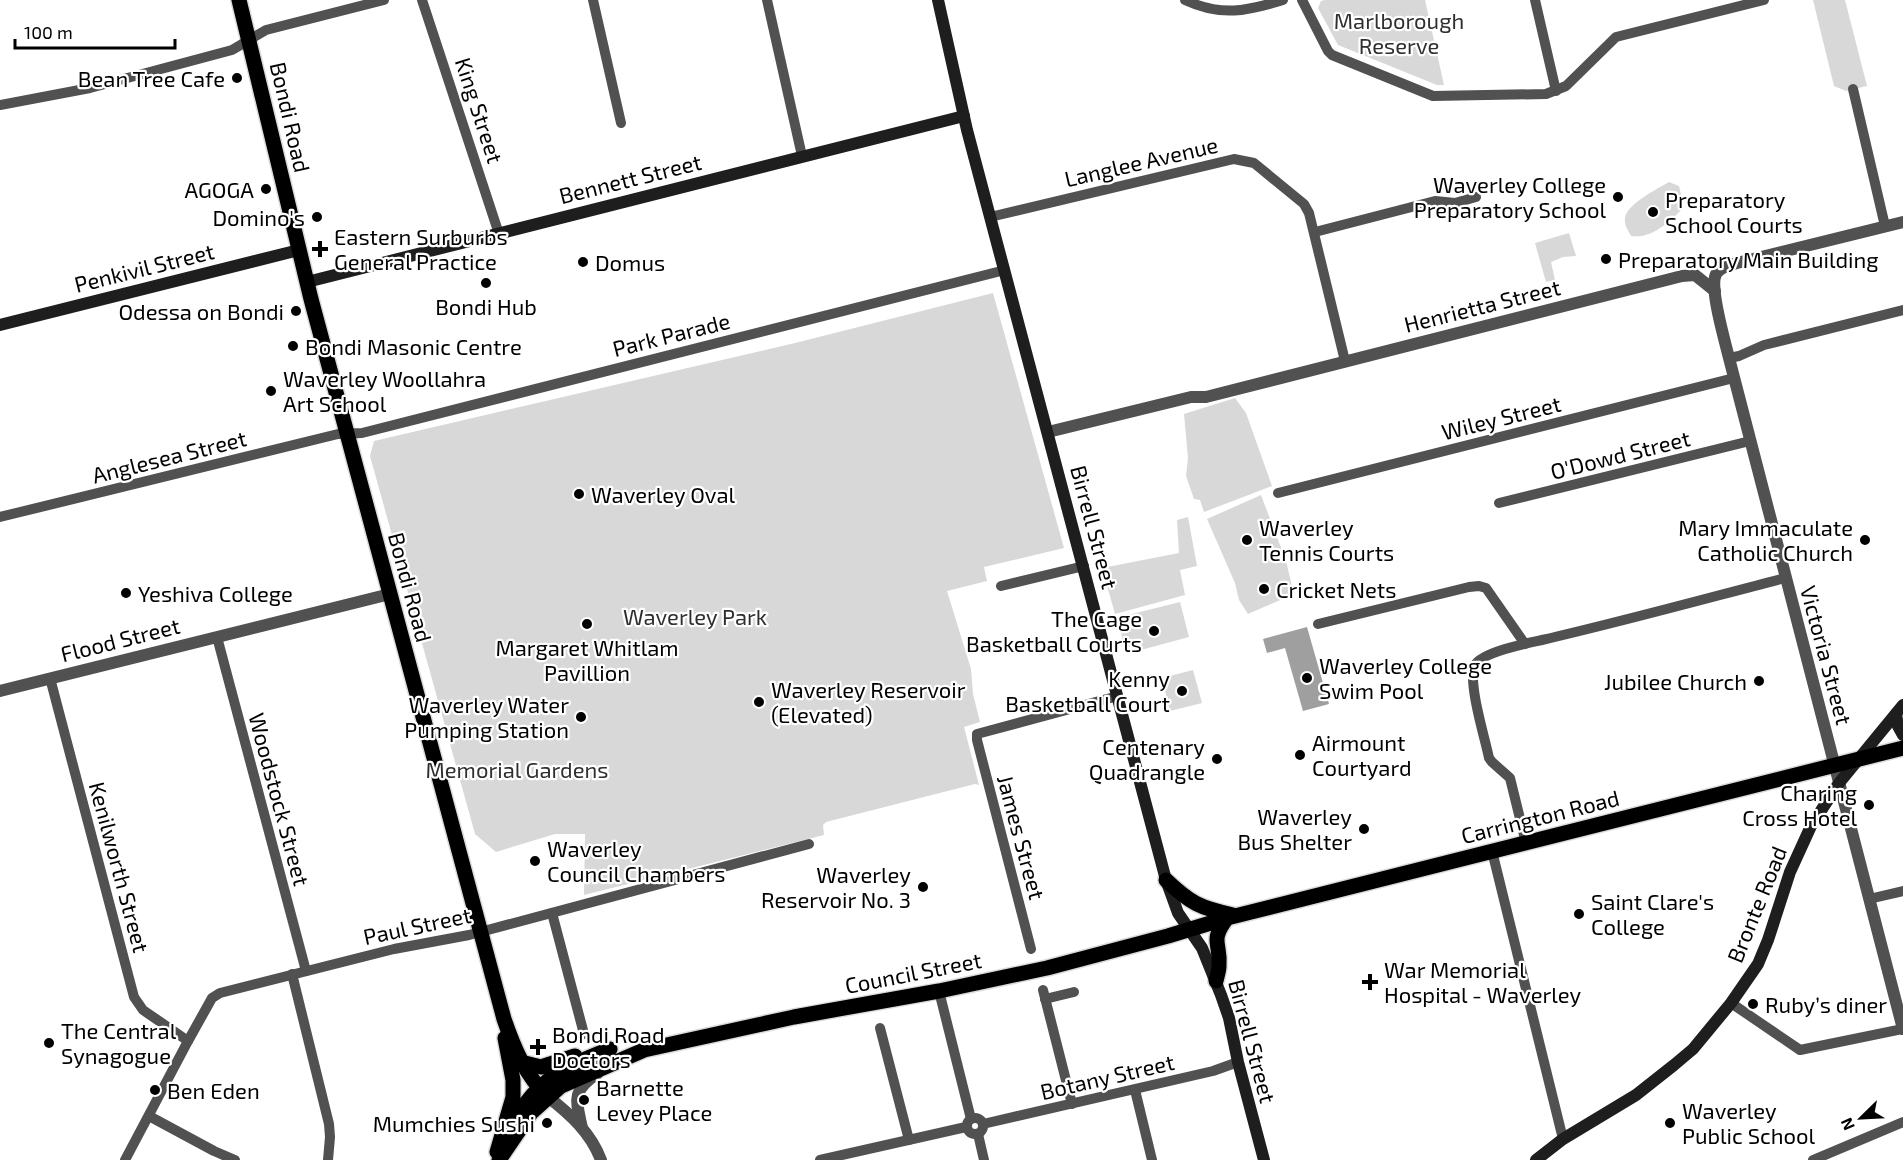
<svg xmlns="http://www.w3.org/2000/svg" width="1903" height="1160" viewBox="0 0 1903 1160" font-family="'Exo 2',sans-serif">
<style>
.green{fill:#d8d8d8}
.water{fill:#9f9f9f}
.lines{fill:none;stroke-linecap:round;stroke-linejoin:round}
.primary-casing{stroke:#dbdbdb;stroke-width:18}
.minor{stroke:#515151;stroke-width:10}
.tertiary{stroke:#515151;stroke-width:12}
.secondary{stroke:#1e1e1e;stroke-width:12}
.primary{stroke:#000;stroke-width:15}
.poi-dot{fill:#000;stroke:#fff;stroke-width:2}
.labels{text-anchor:middle;dominant-baseline:central;stroke-width:4.5;stroke-linejoin:round;paint-order:stroke}
.park-label{font-size:22px;fill:#2f2f2f;stroke:#fff}
.poi-label{font-size:22px;fill:#000;stroke:#fff;text-anchor:start}
.street-label{font-size:22px;fill:#000;stroke:#fff}
</style>
<rect width="100%" height="100%" fill="#fff"/>
<!-- green -->
<g class="green">
<path d="M1325,0H1425L1444,85H1437L1338,45L1318,8L1321,1Z"/>
<path d="M1813,0H1845L1867,86L1846,91L1834,86Z"/>
<path d="M1669,182L1679,186L1684,207C1670,222 1652,239 1631,236C1628,230 1624,225 1625,218C1627,204 1657,189 1669,182Z"/>
<path d="M1569,233L1576,256L1563,257L1551,262L1555,280L1546,282L1535,243Z"/>
<path d="M993,293L1064,548L984,567L987,581L947,591L971,669L973,694L980,722L964,727L979,785L975,784L826,822L823,825L824,835L584,895L585,834H555L496,852L475,834L370,456L374,441L795,343Z"/>
<path d="M1235,398L1246,413L1272,486L1204,512L1200,500L1194,499L1186,476L1188,458L1184,414Z"/>
<path d="M1261,495L1286,561L1294,594L1248,614L1239,600L1235,583L1207,519Z"/>
<path d="M1188,517L1197,566L1180,570L1185,595L1115,614L1102,568L1179,553L1177,520Z"/>
<path d="M1180,602L1189,637L1137,651L1135,645L1125,648L1119,625L1129,623L1128,615Z"/>
<path d="M1193,670L1202,703L1170,711L1162,678Z"/>
</g>
<!-- water -->
<path class="water" d="M1307,627L1329,704L1303,711L1285,648L1267,653L1263,639Z"/>
<g class="lines">
<defs>
<g id="primary">
<path d="M239,0L311,299L504,1019C514,1048 525,1075 548,1097"/>
<path d="M1166,880C1190,903 1200,908 1233,915"/>
<path d="M1216,981C1217,976 1219,971 1219,966C1221,942 1209,942 1227,918"/>
<path d="M521,1062L541,1067L575,1056"/>
<path d="M509,1128C537,1080 559,1069 610,1049"/>
<path d="M497,1152L513,1097V1080L505,1038"/>
<path d="M499,1160L531,1113L561,1086L644,1050L794,1017L939,991L1047,968L1168,936L1227,918L1903,748"/>
</g>
</defs>
<!-- primary casing -->
<use href="#primary" class="primary-casing"/>
<!-- minor -->
<g class="minor">
<path d="M422,0L499,234"/>
<path d="M593,0L621,123"/>
<path d="M767,0L802,156"/>
<path d="M1185,0C1221,17 1247,11 1283,0"/>
<path d="M1302,0L1328,51L1332,55L1433,96L1546,94L1566,86L1616,37L1764,0"/>
<path d="M1535,0L1556,91"/>
<path d="M1853,89L1885,226"/>
<path d="M0,105L90,88L232,50L266,30L384,0"/>
<path d="M990,217L1234,159L1254,163L1304,204L1309,213L1345,361"/>
<path d="M1315,232L1435,201L1455,203L1476,197"/>
<path d="M1729,358L1739,356L1764,345L1903,310"/>
<path d="M1278,493L1734,378"/>
<path d="M1499,503L1750,441"/>
<path d="M0,517L338,434L362,433L1005,270"/>
<path d="M1001,586L1084,566"/>
<path d="M1318,624L1469,587L1479,586L1486,588L1525,644"/>
<path d="M217,637L306,971"/>
<path d="M50,678L134,997L143,1010L188,1041"/>
<path d="M1526,843L1510,778L1492,762L1489,758C1485,738 1467,681 1475,665C1482,652 1528,643 1542,640C1624,621 1704,599 1785,578"/>
<path d="M1492,851L1563,1139"/>
<path d="M1869,899L1903,891"/>
<path d="M552,913L584,1034"/>
<path d="M1031,949L977,740V734L1118,696"/>
<path d="M292,974L329,1124L330,1137L328,1160"/>
<path d="M1043,990L1072,1104"/>
<path d="M939,991L971,1119"/>
<path d="M1045,999L1074,992"/>
<path d="M1731,1003L1800,1050L1903,1029"/>
<path d="M880,1028L909,1140"/>
<path d="M1135,1090L1152,1160"/>
<path d="M149,1116L214,1151L235,1160"/>
<circle cx="975" cy="1126" r="8"/>
<path d="M983,1124L1213,1071L1238,1062"/>
<path d="M978,1134L984,1160"/>
<path d="M125,1160L188,1041L212,998L220,993L394,949L469,935L809,844"/>
<path d="M820,1160L966,1127"/>
<path d="M1813,1160L1903,1122"/>
</g>
<!-- tertiary -->
<g class="tertiary">
<path d="M1903,222L1737,263C1730,265 1720,267 1716,274C1709,288 1725,341 1729,358L1903,1029"/>
<path d="M1048,432L1191,397H1206L1682,276L1695,275L1715,291"/>
<path d="M0,691L390,594"/>
<path d="M548,1097C570,1114 591,1133 601,1160"/>
<path d="M582,1128C576,1100 571,1091 597,1074"/>
</g>
<!-- secondary -->
<g class="secondary">
<path d="M938,0L967,130L1166,880L1178,913L1202,948L1221,995L1229,1018L1238,1062L1264,1160"/>
<path d="M307,282L964,116"/>
<path d="M0,325L299,250"/>
<path d="M1896,714L1898,726L1903,735"/>
<path d="M1536,1160L1563,1139L1636,1095L1674,1065L1693,1049L1731,1003L1758,964L1768,940L1790,872L1811,826L1839,783L1903,705"/>
</g>
<!-- primary -->
<use href="#primary" class="primary"/>
</g>
<!-- markers -->
<g class="poi-dot">
<circle cx="237" cy="78" r="6"/>
<circle cx="266" cy="189" r="6"/>
<circle cx="1618" cy="197" r="6"/>
<circle cx="1653" cy="212" r="6"/>
<circle cx="317" cy="217" r="6"/>
<path d="M317 240h6v6h6v6h-6v6h-6v-6h-6v-6h6z"/>
<circle cx="1606" cy="259" r="6"/>
<circle cx="583" cy="262" r="6"/>
<circle cx="486" cy="283" r="6"/>
<circle cx="296" cy="311" r="6"/>
<circle cx="293" cy="346" r="6"/>
<circle cx="271" cy="391" r="6"/>
<circle cx="579" cy="494" r="6"/>
<circle cx="1247" cy="540" r="6"/>
<circle cx="1865" cy="540" r="6"/>
<circle cx="1264" cy="589" r="6"/>
<circle cx="126" cy="593" r="6"/>
<circle cx="587" cy="624" r="6"/>
<circle cx="1154" cy="631" r="6"/>
<circle cx="1307" cy="678" r="6"/>
<circle cx="1759" cy="681" r="6"/>
<circle cx="1182" cy="691" r="6"/>
<circle cx="759" cy="702" r="6"/>
<circle cx="581" cy="717" r="6"/>
<circle cx="1300" cy="755" r="6"/>
<circle cx="1217" cy="759" r="6"/>
<circle cx="1869" cy="805" r="6"/>
<circle cx="1364" cy="829" r="6"/>
<circle cx="535" cy="861" r="6"/>
<circle cx="923" cy="887" r="6"/>
<circle cx="1579" cy="914" r="6"/>
<path d="M1367 973h6v6h6v6h-6v6h-6v-6h-6v-6h6z"/>
<circle cx="1753" cy="1004" r="6"/>
<circle cx="49" cy="1043" r="6"/>
<path d="M535 1038h6v6h6v6h-6v6h-6v-6h-6v-6h6z"/>
<circle cx="155" cy="1090" r="6"/>
<circle cx="584" cy="1100" r="6"/>
<circle cx="547" cy="1123" r="6"/>
<circle cx="1670" cy="1123" r="6"/>
</g>
<g class="labels">
<!-- park labels -->
<g class="park-label">
<text x="1399" y="20">Marlborough<tspan x="1399" dy="25">Reserve</tspan></text>
<text x="695" y="616">Waverley Park</text>
<text x="517" y="769">Memorial Gardens</text>
</g>
<!-- poi labels -->
<g class="poi-label">
<text x="225" y="78" text-anchor="end">Bean Tree Cafe</text>
<text x="1606" y="184" text-anchor="end">Waverley College<tspan x="1606" dy="25">Preparatory School</tspan></text>
<text x="254" y="189" text-anchor="end">AGOGA</text>
<text x="1665" y="199">Preparatory<tspan x="1665" dy="25">School Courts</tspan></text>
<text x="305" y="217" text-anchor="end">Domino's</text>
<text x="334" y="236">Eastern Surburbs<tspan x="334" dy="25">General Practice</tspan></text>
<text x="1618" y="259">Preparatory Main Building</text>
<text x="595" y="262">Domus</text>
<text x="486" y="306" text-anchor="middle">Bondi Hub</text>
<text x="284" y="311" text-anchor="end">Odessa on Bondi</text>
<text x="305" y="346">Bondi Masonic Centre</text>
<text x="283" y="378">Waverley Woollahra<tspan x="283" dy="25">Art School</tspan></text>
<text x="591" y="494">Waverley Oval</text>
<text x="1259" y="527">Waverley<tspan x="1259" dy="25">Tennis Courts</tspan></text>
<text x="1853" y="527" text-anchor="end">Mary Immaculate<tspan x="1853" dy="25">Catholic Church</tspan></text>
<text x="1276" y="589">Cricket Nets</text>
<text x="138" y="593">Yeshiva College</text>
<text x="1142" y="618" text-anchor="end">The Cage<tspan x="1142" dy="25">Basketball Courts</tspan></text>
<text x="587" y="647" text-anchor="middle">Margaret Whitlam<tspan x="587" dy="25">Pavillion</tspan></text>
<text x="1319" y="665">Waverley College<tspan x="1319" dy="25">Swim Pool</tspan></text>
<text x="1170" y="678" text-anchor="end">Kenny<tspan x="1170" dy="25">Basketball Court</tspan></text>
<text x="1747" y="681" text-anchor="end">Jubilee Church</text>
<text x="771" y="689">Waverley Reservoir<tspan x="771" dy="25">(Elevated)</tspan></text>
<text x="569" y="704" text-anchor="end">Waverley Water<tspan x="569" dy="25">Pumping Station</tspan></text>
<text x="1312" y="742">Airmount<tspan x="1312" dy="25">Courtyard</tspan></text>
<text x="1205" y="746" text-anchor="end">Centenary<tspan x="1205" dy="25">Quadrangle</tspan></text>
<text x="1857" y="792" text-anchor="end">Charing<tspan x="1857" dy="25">Cross Hotel</tspan></text>
<text x="1352" y="816" text-anchor="end">Waverley<tspan x="1352" dy="25">Bus Shelter</tspan></text>
<text x="547" y="848">Waverley<tspan x="547" dy="25">Council Chambers</tspan></text>
<text x="911" y="874" text-anchor="end">Waverley<tspan x="911" dy="25">Reservoir No. 3</tspan></text>
<text x="1591" y="901">Saint Clare's<tspan x="1591" dy="25">College</tspan></text>
<text x="1384" y="969">War Memorial<tspan x="1384" dy="25">Hospital - Waverley</tspan></text>
<text x="1765" y="1004">Ruby’s diner</text>
<text x="61" y="1030">The Central<tspan x="61" dy="25">Synagogue</tspan></text>
<text x="552" y="1034">Bondi Road<tspan x="552" dy="25">Doctors</tspan></text>
<text x="596" y="1087">Barnette<tspan x="596" dy="25">Levey Place</tspan></text>
<text x="167" y="1090">Ben Eden</text>
<text x="1682" y="1110">Waverley<tspan x="1682" dy="25">Public School</tspan></text>
<text x="535" y="1123" text-anchor="end">Mumchies Sushi</text>
</g>
<!-- street labels -->
<g class="street-label">
<text transform="translate(480 110) rotate(72)">King Street</text>
<text transform="translate(291 117) rotate(77)">Bondi Road</text>
<text transform="translate(1141 161) rotate(-13)">Langlee Avenue</text>
<text transform="translate(630 178) rotate(-14)">Bennett Street</text>
<text transform="translate(144 267) rotate(-14)">Penkivil Street</text>
<text transform="translate(1482 305) rotate(-14)">Henrietta Street</text>
<text transform="translate(671 334) rotate(-14)">Park Parade</text>
<text transform="translate(1501 417) rotate(-14)">Wiley Street</text>
<text transform="translate(1620 454) rotate(-14)">O'Dowd Street</text>
<text transform="translate(169 456) rotate(-14)">Anglesea Street</text>
<text transform="translate(1095 527) rotate(75)">Birrell Street</text>
<text transform="translate(411 587) rotate(75)">Bondi Road</text>
<text transform="translate(120 639) rotate(-14)">Flood Street</text>
<text transform="translate(1827 655) rotate(75)">Victoria Street</text>
<text transform="translate(280 799) rotate(75)">Woodstock Street</text>
<text transform="translate(1540 816) rotate(-14)">Carrington Road</text>
<text transform="translate(1022 837) rotate(75)">James Street</text>
<text transform="translate(120 867) rotate(75)">Kenilworth Street</text>
<text transform="translate(1756 904) rotate(-68)">Bronte Road</text>
<text transform="translate(417 925) rotate(-12)">Paul Street</text>
<text transform="translate(913 972) rotate(-11)">Council Street</text>
<text transform="translate(1253 1041) rotate(75)">Birrell Street</text>
<text transform="translate(1107 1076) rotate(-13)">Botany Street</text>
</g>
</g>
<!-- north arrow -->
<g transform="translate(1861 1118) rotate(246)" stroke="#ffffff" stroke-width="4.5" paint-order="stroke">
<path d="M0-4.5L10 22L0 15L-10 22Z" fill="#000000"/>
<text y="-9" font-size="16" font-weight="bold" text-anchor="middle" fill="#000000">N</text>
</g>
<!-- scale -->
<path d="M15 39v9h160v-9" fill="none" stroke="#000000" stroke-width="3"/>
<text x="24" y="39" font-size="18" fill="#000000" stroke="#ffffff" stroke-width="4.5" paint-order="stroke">100 m</text>
</svg>
